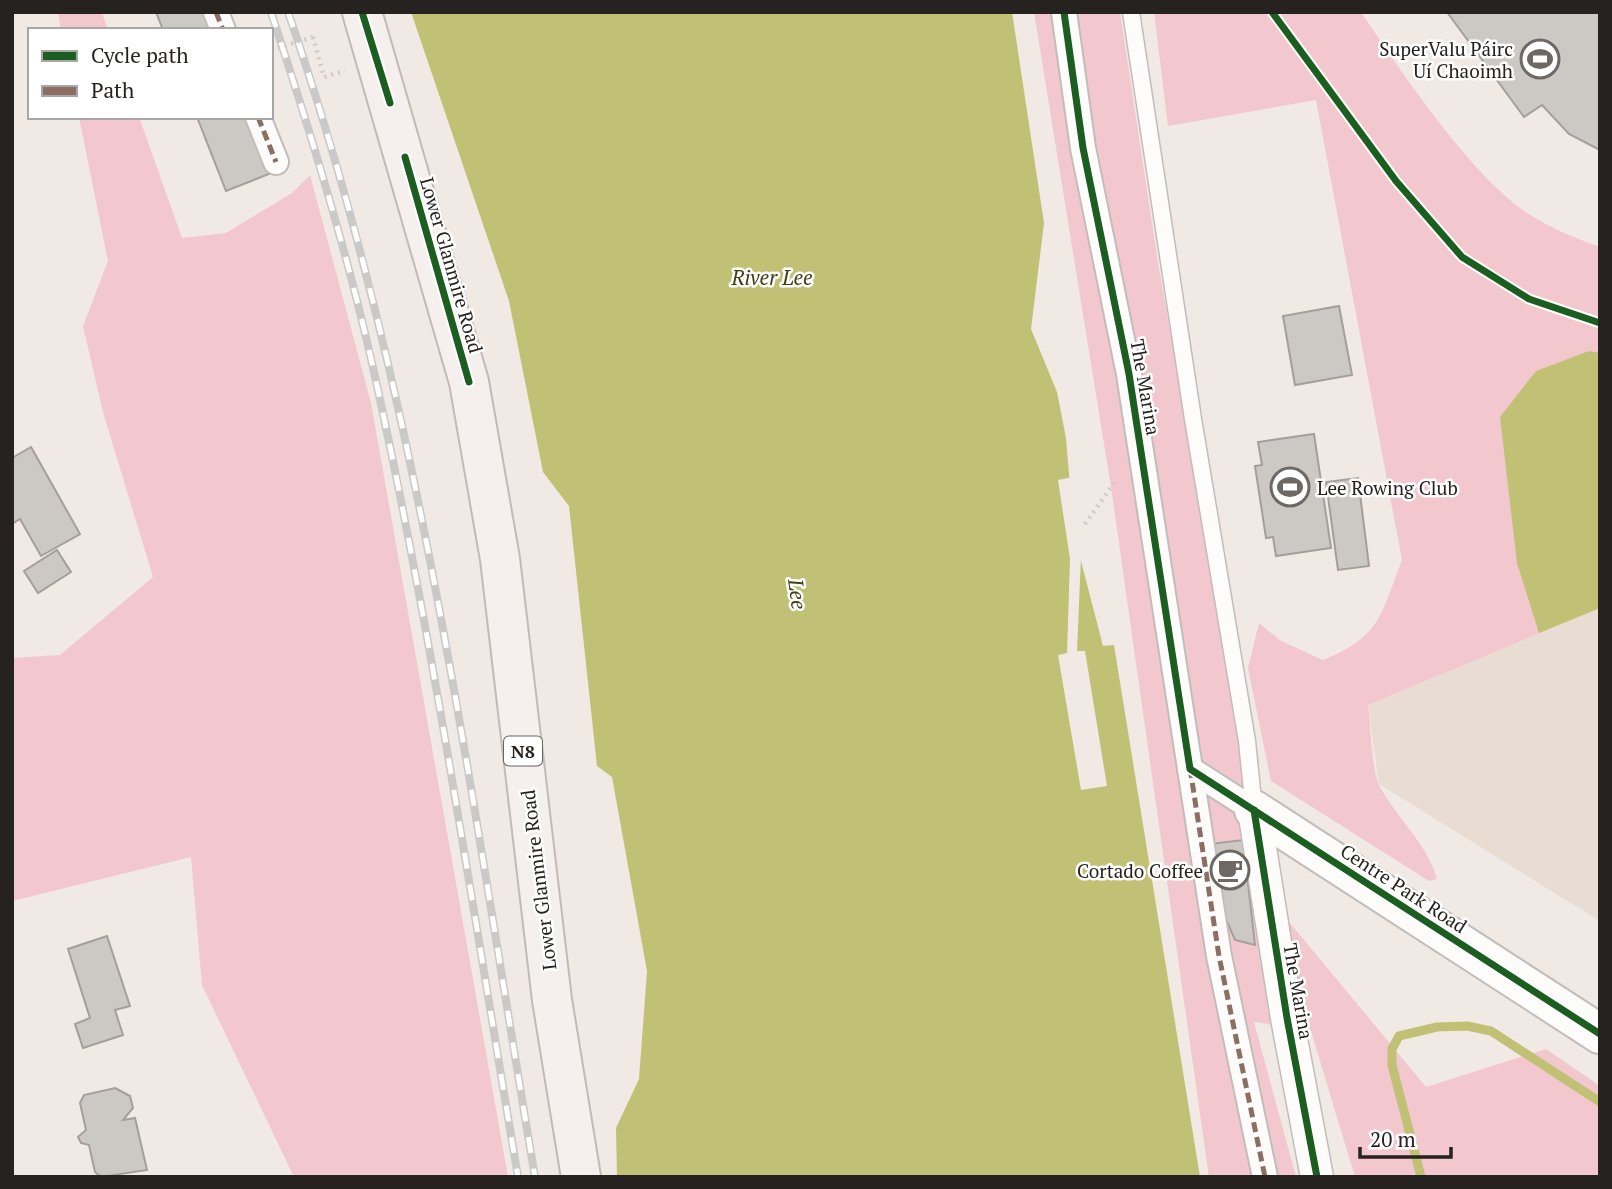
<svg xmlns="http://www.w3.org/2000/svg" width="1612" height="1189" viewBox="0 0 1612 1189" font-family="'PT Serif',serif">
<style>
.built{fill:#e9dcd3}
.green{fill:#f2c7ce}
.water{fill:#c1c175}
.pier{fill:#f0e9e4}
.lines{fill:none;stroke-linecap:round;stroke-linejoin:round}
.stream{stroke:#c1c175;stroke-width:9}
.building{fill:#ccc9c4;stroke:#a49f9b;stroke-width:2}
.service-casing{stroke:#c2bdba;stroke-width:19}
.pedestrian-casing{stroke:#c2bdba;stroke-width:28}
.minor-casing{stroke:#c2bdba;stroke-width:35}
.tertiary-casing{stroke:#c2bdba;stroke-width:42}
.trunk-casing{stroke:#c3bab6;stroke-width:42}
.path{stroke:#cecbc9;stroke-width:4.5;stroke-dasharray:2 5;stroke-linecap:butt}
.service{stroke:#fdfcfb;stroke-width:16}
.pedestrian{stroke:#fdfcfb;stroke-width:24}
.minor{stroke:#fdfcfb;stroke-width:32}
.tertiary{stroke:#fdfcfb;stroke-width:38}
.trunk{stroke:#f5efee;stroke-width:38}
.rail-casing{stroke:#cbc9c7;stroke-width:8}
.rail{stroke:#fff;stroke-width:5;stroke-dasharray:16;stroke-linecap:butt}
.path-bridge{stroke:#cecbc9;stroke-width:4.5;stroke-dasharray:2 5;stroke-linecap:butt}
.quiet{stroke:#8d6e63;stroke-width:5;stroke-dasharray:10 5;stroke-linecap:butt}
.cycleway-casing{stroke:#fff;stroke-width:11}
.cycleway{stroke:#1b5e20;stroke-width:7}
.labels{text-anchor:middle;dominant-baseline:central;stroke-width:5;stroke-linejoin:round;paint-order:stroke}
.shield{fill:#fff;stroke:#676462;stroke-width:2}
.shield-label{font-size:18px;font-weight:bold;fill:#26221f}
.poi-label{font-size:19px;fill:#26221f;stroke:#fff;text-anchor:end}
.street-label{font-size:19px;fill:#26221f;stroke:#fff}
.water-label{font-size:21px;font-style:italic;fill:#3f4014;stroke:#fff}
</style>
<rect width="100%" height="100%" fill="#f0e9e4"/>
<!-- built -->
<path class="built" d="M1600,608V921L1379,784L1368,705Z"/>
<!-- green -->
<g class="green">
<path d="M58,12H102L108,30H61Z"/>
<path d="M1034,12H1120L1158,263L1246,754L1280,911L1426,1087L1546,1049L1600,1086V1177H1355L1311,1031L1254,1022L1296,1177H1209L1111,487Z"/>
<path d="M1154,12H1361C1400,70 1474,181 1532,216C1553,229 1577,239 1600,247V608L1368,705C1371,727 1371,769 1380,787C1398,819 1427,844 1437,879L1429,881L1271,781L1248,668L1259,623L1281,641L1323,660C1381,637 1381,614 1402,560L1316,100L1168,126Z"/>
<path d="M79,117H139L182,238L226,233L292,193L310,175L371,403L508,1177H294L202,985L191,857L12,901V658L60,655L153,577L103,412L83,326L108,261Z"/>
</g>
<!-- water -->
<g class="water">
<path d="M411,12H1012L1044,223L1031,329L1057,392L1066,438L1074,534L1103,646L1114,645L1200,1177H617L616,1128L639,1079L647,971L612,777L597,766L569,506L543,472L509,301Z"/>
<path d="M1589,351L1600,353V608L1539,633L1517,563L1500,417L1536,371Z"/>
</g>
<!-- pier -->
<path class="pier" d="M1073,477L1077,533L1085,557H1081L1077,651H1085L1107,786L1081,790L1058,655L1067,653L1070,559L1058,480Z"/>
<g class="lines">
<!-- stream -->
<path class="stream" d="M1421,1177L1392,1065V1049L1399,1036L1437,1027L1467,1026L1491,1031L1600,1102"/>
</g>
<!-- building -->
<g class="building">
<path d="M156,12H211L218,30H163Z"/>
<path d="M1447,12H1600V150L1569,134L1542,105L1524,117Z"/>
<path d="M197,117H252L274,172L226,191Z"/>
<path d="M1339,306L1352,375L1295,385L1283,316Z"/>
<path d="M1314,434L1331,548L1276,556L1273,537L1266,538L1255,466L1262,465L1258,442Z"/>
<path d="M31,447L80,534L41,556L20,519L12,524V458Z"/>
<path d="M1358,478L1369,566L1338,570L1326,482Z"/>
<path d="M57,550L71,572L38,593L24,571Z"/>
<path d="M1243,840L1255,945L1235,940L1216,896L1210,844Z"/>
<path d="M107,936L130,1006L115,1010L123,1035L83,1048L75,1024L90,1018L68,949Z"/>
<path d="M115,1088L130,1096L133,1108L123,1120L135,1118L147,1170L101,1177L95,1172L89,1145L81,1143L78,1137L86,1130L80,1103L84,1095Z"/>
</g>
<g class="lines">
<defs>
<path id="service" d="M1131,12L1193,419L1247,741L1254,810"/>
<g id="pedestrian">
<path d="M216,12L223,30"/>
<path d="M1064,12L1083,148L1129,374L1219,956L1265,1177"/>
<path d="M258,117L276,162"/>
<path d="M1190,769L1254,810"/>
</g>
<path id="minor" d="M1254,810L1287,1018L1317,1177"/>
<path id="tertiary" d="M1254,810L1600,1034"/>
<path id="trunk" d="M362,12L469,382L500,559L552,1000L581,1177"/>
</defs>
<!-- service casing -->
<use href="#service" class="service-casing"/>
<!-- pedestrian casing -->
<use href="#pedestrian" class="pedestrian-casing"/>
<!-- minor casing -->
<use href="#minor" class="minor-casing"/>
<!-- tertiary casing -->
<use href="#tertiary" class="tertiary-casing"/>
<!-- trunk casing -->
<use href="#trunk" class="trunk-casing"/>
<!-- path -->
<g class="path">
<path d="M313,37L324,77L345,71"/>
<path d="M1085,524L1117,479"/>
</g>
<!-- service -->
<use href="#service" class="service"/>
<!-- pedestrian -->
<use href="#pedestrian" class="pedestrian"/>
<!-- minor -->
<use href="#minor" class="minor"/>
<!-- tertiary -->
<use href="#tertiary" class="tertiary"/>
<!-- trunk -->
<use href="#trunk" class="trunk"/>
<defs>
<g id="rail">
<path d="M271,12C309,128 345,244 372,363C432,632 472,905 518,1177"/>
<path d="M288,12C418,389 469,786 535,1177"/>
</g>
</defs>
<!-- rail casing -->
<use href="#rail" class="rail-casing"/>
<!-- rail -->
<use href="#rail" class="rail"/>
<!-- path-bridge -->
<path class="path-bridge" d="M271,50L313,37"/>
<!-- quiet -->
<g class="quiet">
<path d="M216,12L223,30"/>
<path d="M258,117L276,162"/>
<path d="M1190,768L1219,956L1265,1177"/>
</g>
<defs>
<g id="cycleway">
<path d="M362,12L390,103"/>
<path d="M1064,12L1083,148L1129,374L1190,769L1600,1034"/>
<path d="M1272,12L1396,181L1462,257L1529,299L1600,323"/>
<path d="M405,157L469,382"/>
<path d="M1254,810L1287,1018L1317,1177"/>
</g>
</defs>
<!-- cycleway casing -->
<use href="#cycleway" class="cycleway-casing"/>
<!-- cycleway -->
<use href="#cycleway" class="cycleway"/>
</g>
<!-- icons -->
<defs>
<symbol id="stadium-ring" viewBox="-11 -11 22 22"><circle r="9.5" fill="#fff" stroke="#6d6864" stroke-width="1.5"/><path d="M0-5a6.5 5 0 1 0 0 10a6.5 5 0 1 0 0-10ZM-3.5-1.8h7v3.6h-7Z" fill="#6d6864"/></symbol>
<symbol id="cafe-ring" viewBox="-11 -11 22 22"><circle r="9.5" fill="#fff" stroke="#6d6864" stroke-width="1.5"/><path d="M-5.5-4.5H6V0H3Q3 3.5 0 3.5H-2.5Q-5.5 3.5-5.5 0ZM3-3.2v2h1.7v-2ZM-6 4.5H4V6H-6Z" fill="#6d6864"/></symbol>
</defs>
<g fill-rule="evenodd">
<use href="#stadium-ring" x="1518" y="37" width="44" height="44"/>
<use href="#stadium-ring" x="1268" y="465" width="44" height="44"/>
<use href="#cafe-ring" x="1208" y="848" width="44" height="44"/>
</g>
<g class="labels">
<!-- shield labels -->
<rect class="shield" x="504" y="736.5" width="38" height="29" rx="5"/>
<g class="shield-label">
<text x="523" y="751">N8</text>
</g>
<!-- poi labels -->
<g class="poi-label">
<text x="1513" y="48">SuperValu Páirc<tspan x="1513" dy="22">Uí Chaoimh</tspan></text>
<text x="1317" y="487" text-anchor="start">Lee Rowing Club</text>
<text x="1203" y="870">Cortado Coffee</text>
</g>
<!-- street labels -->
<g class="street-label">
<text transform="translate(452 265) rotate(74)">Lower Glanmire Road</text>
<text transform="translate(1146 387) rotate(80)">The Marina</text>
<text transform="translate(538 880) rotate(-97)">Lower Glanmire Road</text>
<text transform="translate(1404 888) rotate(33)">Centre Park Road</text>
<text transform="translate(1299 991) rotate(80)">The Marina</text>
</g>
<!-- water labels -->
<g class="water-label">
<text x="772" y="277">River Lee</text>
<text transform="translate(798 594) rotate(82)">Lee</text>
</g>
</g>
<!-- border -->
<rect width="1612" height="1189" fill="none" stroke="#26221f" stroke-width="28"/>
<!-- legend -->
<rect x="28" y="28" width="245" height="91" fill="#ffffff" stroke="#a8a7a5" stroke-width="2"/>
<rect x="42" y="51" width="35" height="10" fill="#1b5e20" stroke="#a8a7a5" stroke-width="2"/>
<text x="91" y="63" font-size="21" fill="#26221f">Cycle path</text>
<rect x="42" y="86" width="35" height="10" fill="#8d6e63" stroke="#a8a7a5" stroke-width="2"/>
<text x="91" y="98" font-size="21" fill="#26221f">Path</text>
<!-- scale -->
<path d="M1360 1147v10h91v-10" fill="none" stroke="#26221f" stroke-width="3.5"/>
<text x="1370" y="1147" font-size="21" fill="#26221f" stroke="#ffffff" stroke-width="5" paint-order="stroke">20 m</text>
</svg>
